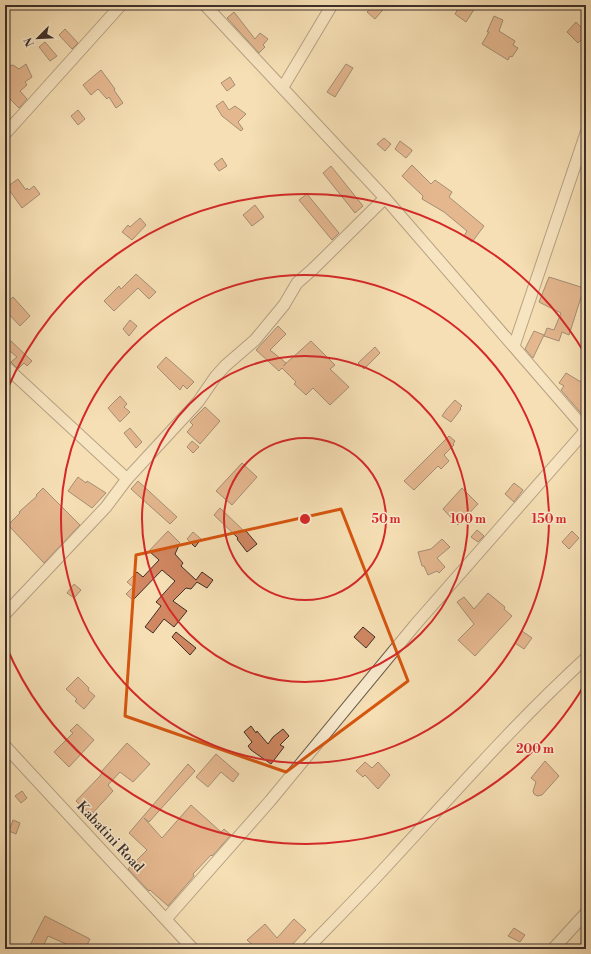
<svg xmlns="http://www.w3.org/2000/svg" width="591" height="954" viewBox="0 0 591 954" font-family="'Libre Bodoni',serif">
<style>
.building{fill:#d08762;stroke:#3d2f2a}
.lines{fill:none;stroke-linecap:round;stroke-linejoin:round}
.minor-casing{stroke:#6b5b4c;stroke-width:13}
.minor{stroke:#f9eace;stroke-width:11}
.marked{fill:none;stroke:#d7550f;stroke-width:3;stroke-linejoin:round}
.ring{fill:none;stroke:#d62828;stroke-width:2}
.labels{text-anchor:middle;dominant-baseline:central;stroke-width:3;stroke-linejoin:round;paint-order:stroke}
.street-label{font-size:14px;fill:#3d2f2a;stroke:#f9eace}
.centre{fill:#d62828;stroke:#f9eace;stroke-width:2}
.ring-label{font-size:12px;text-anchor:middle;font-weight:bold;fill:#d62828;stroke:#f9eace;stroke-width:3;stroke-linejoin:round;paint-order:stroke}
</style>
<rect width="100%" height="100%" fill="#f6dfb4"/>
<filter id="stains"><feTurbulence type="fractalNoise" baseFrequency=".005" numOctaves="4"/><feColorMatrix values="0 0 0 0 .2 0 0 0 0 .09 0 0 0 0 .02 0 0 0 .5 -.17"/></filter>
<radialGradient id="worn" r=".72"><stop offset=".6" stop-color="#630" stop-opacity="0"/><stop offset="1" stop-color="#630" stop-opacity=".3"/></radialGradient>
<!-- building -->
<g class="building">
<path d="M374,5H387L375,19L367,12Z"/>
<path d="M460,5H477L466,22L455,14Z"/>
<path d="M234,12L255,39L260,33L268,39L263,45L265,47L259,53L227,18Z"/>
<path d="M494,16L503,20L499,31L515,41L513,45L518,48L512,57L510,56L508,60L482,44L489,32H487Z"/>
<path d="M576,22L586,32V35L578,43L567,32Z"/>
<path d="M65,29L78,43L72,49L59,35Z"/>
<path d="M45,42L57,56L50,61L39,47Z"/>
<path d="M26,64L32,77L25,82L27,85L20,91L27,99L19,108L5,94V67L13,65L19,69Z"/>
<path d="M346,64L353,68L335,97L327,92Z"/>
<path d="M101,70L115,89L114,90L123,103L116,108L109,97L107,99L98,89L91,95L83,85Z"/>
<path d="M230,77L235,85L227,91L221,83Z"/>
<path d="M223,101L229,110L235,106L246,114L238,122L243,129L241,131L222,116L216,106Z"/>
<path d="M78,110L85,119L78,125L71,116Z"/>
<path d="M384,138L391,144L385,151L377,144Z"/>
<path d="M400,141L412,150V151L406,158L395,149Z"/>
<path d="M222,158L227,166L219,171L214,164Z"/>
<path d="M412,165L431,184L435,180L452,192L449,197L484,226L472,242L464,236L467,231L444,212L422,199L423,196L402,176Z"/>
<path d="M331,166L363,206L355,213L323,173Z"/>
<path d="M18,179L26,190L27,188L29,190L34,186L40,194L22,208L7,187Z"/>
<path d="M307,194L339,233L332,240L299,200Z"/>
<path d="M255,205L264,217L252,226L243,215Z"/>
<path d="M140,218L146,225L132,240L122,232L128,225L130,227Z"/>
<path d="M136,274L156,292L149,299L138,288L114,311L104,301L119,286L121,289Z"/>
<path d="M549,277L584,288L569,335L562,332L559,341L544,336L547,328L554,330L561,313L539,302Z"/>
<path d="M13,297L30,316L20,326L5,310V304Z"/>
<path d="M130,320L137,326L129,336L123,329Z"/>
<path d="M278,326L286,334L270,350L286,363L283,366L311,341L335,365L330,369L349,387L330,405L313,388L306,395L294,384L296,382L282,368L279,371L256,350Z"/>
<path d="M534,331L544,335L533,358L525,349Z"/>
<path d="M11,341L32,361L27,366L24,363L18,369L11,362L17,357L5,347Z"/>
<path d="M375,347L380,353L364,369L358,363Z"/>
<path d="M166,357L194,382L187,389L183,385L180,390L157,367Z"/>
<path d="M566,373L586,385V419L561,390L564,386L559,383Z"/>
<path d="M120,396L127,404L124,407L130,412L120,422L108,408Z"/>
<path d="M455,400L462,406L460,408L461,409L451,422L442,416L446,410Z"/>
<path d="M205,407L220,421L200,444L187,432L193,425L190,422Z"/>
<path d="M130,428L142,442L136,448L124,433Z"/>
<path d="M449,436L455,441L453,444L454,445L444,455L449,461L441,469L438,466L414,490L404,481Z"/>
<path d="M192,441L199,447L193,453L187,447Z"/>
<path d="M242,463L257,477L232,505L216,491Z"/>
<path d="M78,477L86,483L87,481L106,493L92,508L68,491Z"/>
<path d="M138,481L177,517L170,524L131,489Z"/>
<path d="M514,483L523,490L514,502L505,494Z"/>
<path d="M43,488L80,525L44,563L8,525L20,513L19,512L37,496L36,495Z"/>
<path d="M462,488L478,504L458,525L443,509Z"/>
<path d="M220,508L245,532L246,531L257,544L247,552L237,539L238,538L214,515Z"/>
<path d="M477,530L484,536L478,542L471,537Z"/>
<path d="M168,531L180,543L175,554L183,563L181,566L196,580L202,572L213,580L207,588L197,582L191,589L186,588L173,601L187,611L174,627L164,619L153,633L145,627L161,606L156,602L175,581L162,570L133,600L126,594L133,587L127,582L137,572L143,577L159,560L149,551Z"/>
<path d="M572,531L579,538L569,549L562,542Z"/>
<path d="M193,532L201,539L195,547L187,539Z"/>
<path d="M442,539L450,547L437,558L445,567L439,573L437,571L428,575L424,566H422L418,552L431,549Z"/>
<path d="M74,584L81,590L74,598L67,593Z"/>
<path d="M488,593L505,607L504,609L512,616L475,656L458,640L474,624L457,602L464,597L474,609Z"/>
<path d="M363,627L375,637L366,648L354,637Z"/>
<path d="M522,631L532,638L524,649L515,643Z"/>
<path d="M176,632L196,648L190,655L172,637Z"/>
<path d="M78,677L89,688L88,690L95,696L84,709L75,701L77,699L66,689Z"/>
<path d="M77,724L94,740L69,767L54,752L73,733L70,731Z"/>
<path d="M251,726L256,733L257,731L268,744L273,737L283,729L289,736L280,745L284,747L271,764L251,750L248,746L252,742L244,732Z"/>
<path d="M127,743L150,764L133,782L120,772L108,785L113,791L91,815L76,801L100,776L102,773L101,772Z"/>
<path d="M216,754L239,774L233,782L221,772L208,787L196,777Z"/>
<path d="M545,761L559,776L542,795L537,796L534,794L533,791L536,782L531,778Z"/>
<path d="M365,762L372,768L378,762L390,775L378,789L365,775L363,777L356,771Z"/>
<path d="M188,764L195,771L149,822L144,818L162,838L191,805L221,832L224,829L231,835L212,856L211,855L193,874L194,876L168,906L150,890L149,891L128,869L147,850L129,833Z"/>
<path d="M22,791L27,798L21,803L15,796Z"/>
<path d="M13,820L20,823L16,834L9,831Z"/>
<path d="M45,916L90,939L85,949H63L66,944L48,936L42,949H28Z"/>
<path d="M294,919L306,930L288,949H257L247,940L265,924L277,938Z"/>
<path d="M514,928L525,935L520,942L508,936Z"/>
</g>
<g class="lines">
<defs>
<g id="minor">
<path d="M205,5L385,198L586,430"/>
<path d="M283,87L332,5"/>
<path d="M5,134L121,5"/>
<path d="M514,346L586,133"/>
<path d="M5,366L127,479"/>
<path d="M5,614L106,507L127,479L198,402L216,376L225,366L255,340L284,305L297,283L313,269L385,198"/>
<path d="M5,746L193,949"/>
<path d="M166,919L270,801L415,625L586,430"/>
<path d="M307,949C336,919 365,890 393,859C456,791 517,721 586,658"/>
<path d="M553,949L586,913"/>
</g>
</defs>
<!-- minor casing -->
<use href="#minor" class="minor-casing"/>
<!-- minor -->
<use href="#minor" class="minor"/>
</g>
<!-- marked area -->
<path d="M0 0H591V954H0ZM341,509L408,681L286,772L125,716L136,555Z" fill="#f6dfb4" fill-opacity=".55" fill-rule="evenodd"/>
<path class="marked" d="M341,509L408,681L286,772L125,716L136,555Z"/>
<!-- distance rings -->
<g class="ring">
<circle cx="305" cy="519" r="81"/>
<circle cx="305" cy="519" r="163"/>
<circle cx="305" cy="519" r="244"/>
<path d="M585 684A325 325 0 0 1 6 646M6 392A325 325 0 0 1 585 354"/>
</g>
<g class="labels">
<!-- street labels -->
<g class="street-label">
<text transform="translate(110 837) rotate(47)">Kabatini Road</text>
</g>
</g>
<circle cx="305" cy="519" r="6" class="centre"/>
<g class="ring-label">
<text x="386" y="523">50 m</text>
<text x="468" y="523">100 m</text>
<text x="549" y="523">150 m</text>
<text x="535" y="753">200 m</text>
</g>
<!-- margin -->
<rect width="591" height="954" fill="none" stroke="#f6dfb4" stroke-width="20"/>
<rect x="6" y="6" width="579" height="942" fill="none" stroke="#3d2f2a" stroke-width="2"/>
<rect x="10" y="10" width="571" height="934" fill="none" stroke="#3d2f2a"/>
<!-- north arrow -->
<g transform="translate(38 38) rotate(246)" stroke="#f9eace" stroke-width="3" paint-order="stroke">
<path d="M0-3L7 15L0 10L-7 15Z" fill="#3d2f2a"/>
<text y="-6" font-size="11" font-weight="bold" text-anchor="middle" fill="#3d2f2a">N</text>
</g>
<rect width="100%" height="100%" filter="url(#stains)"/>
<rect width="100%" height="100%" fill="url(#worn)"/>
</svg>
